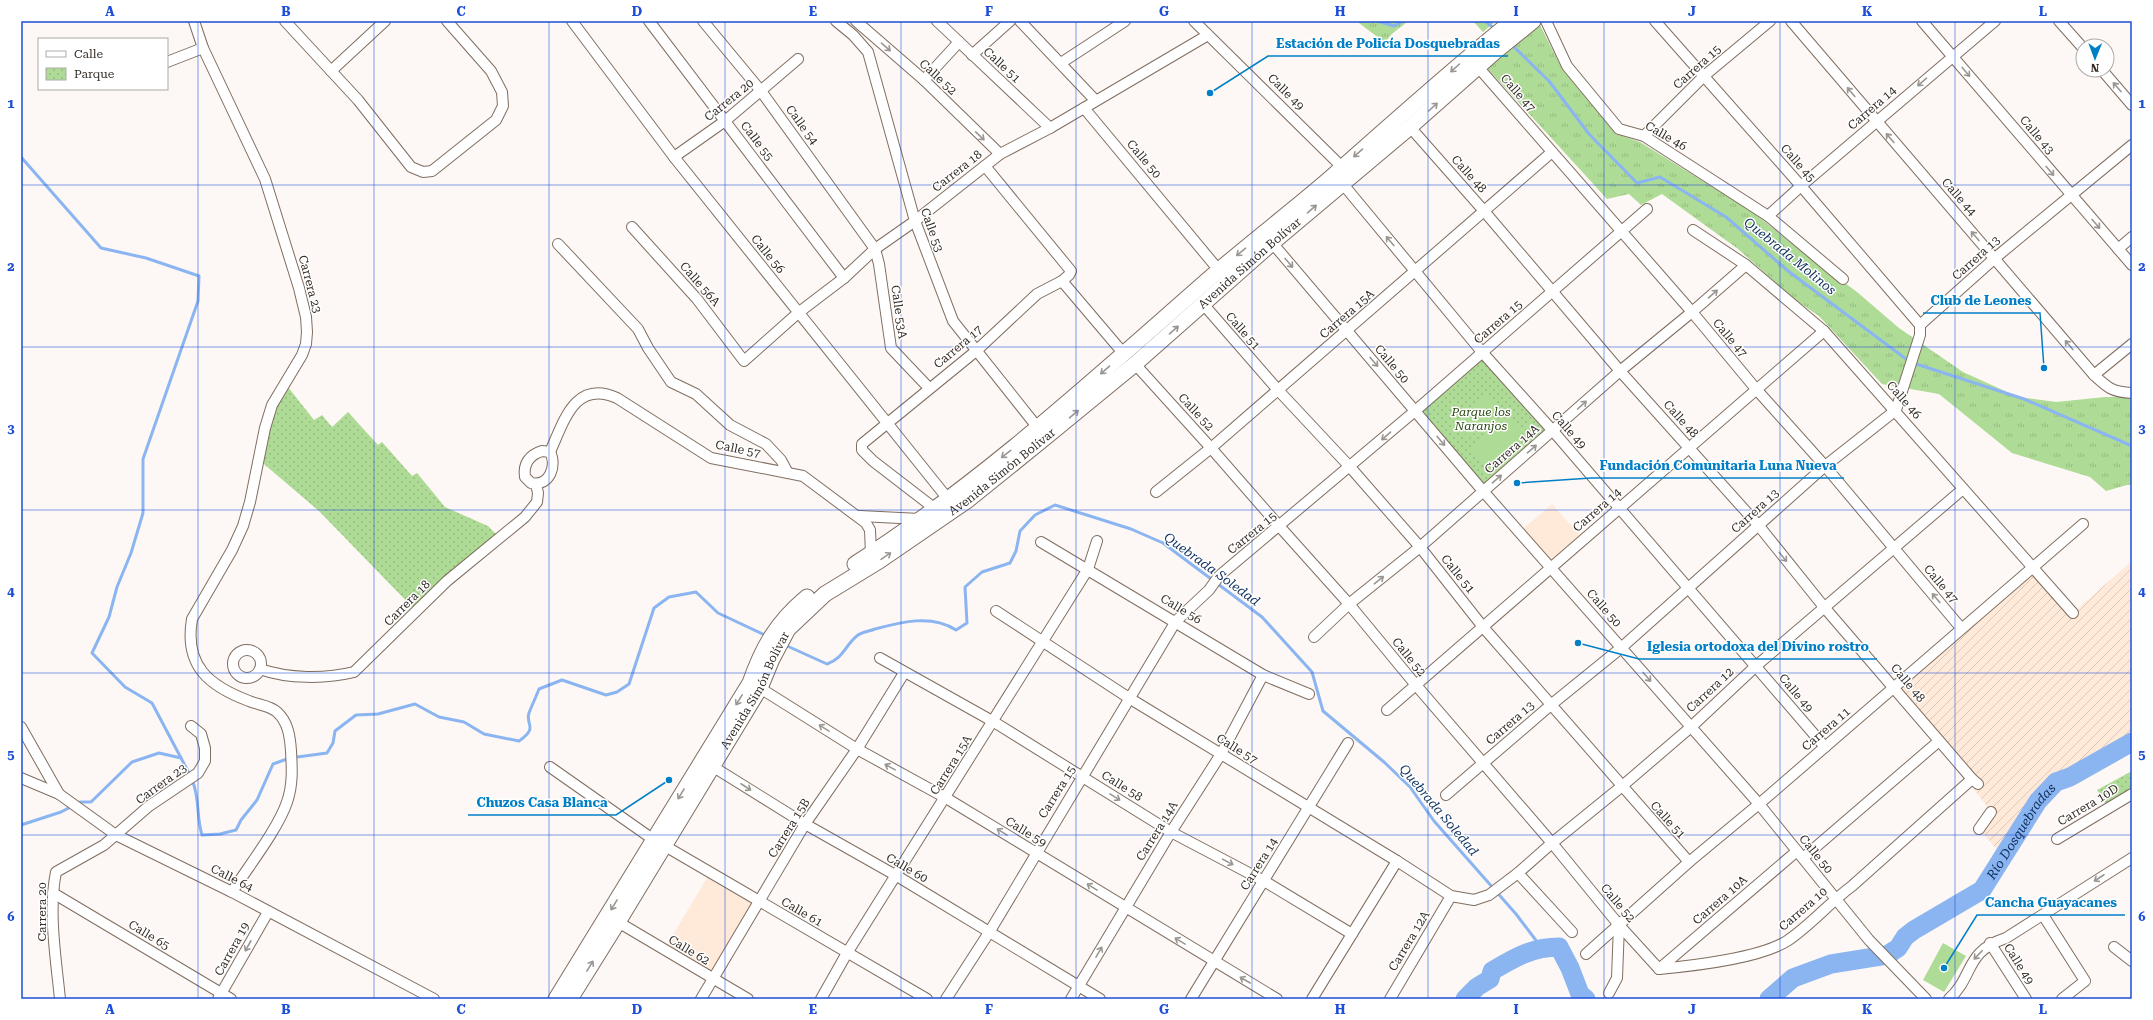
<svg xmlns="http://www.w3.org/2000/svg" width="2153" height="1020" viewBox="0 0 2153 1020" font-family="'Roboto Serif',serif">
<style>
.built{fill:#ffe9d8}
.industrial{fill:url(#industrial-furrows)}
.grass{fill:url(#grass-tufts)}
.park{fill:url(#park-dots)}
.pitch{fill:#aedb95}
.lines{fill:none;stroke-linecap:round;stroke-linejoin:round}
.stream{stroke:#8bb5f1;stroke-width:3}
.river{stroke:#8bb5f1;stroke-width:19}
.street-casing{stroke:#806e60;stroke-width:12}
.primary-casing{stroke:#806e60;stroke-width:17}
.street{stroke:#fff;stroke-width:10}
.primary{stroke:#fff;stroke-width:15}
.oneway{stroke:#9a9692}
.grid{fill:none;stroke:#1d4ed8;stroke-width:1;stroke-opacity:0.55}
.labels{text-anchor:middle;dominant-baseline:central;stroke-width:3;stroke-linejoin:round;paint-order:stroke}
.street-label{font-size:12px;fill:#342c26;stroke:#fff}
.park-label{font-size:12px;font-style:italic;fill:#27480f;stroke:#fff}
.water-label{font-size:13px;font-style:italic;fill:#0c2e5c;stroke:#fff}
.leader{fill:none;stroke:#007fc7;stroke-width:1.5}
.callout-dot{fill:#007fc7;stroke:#fff;stroke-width:1.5}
.callout-label{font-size:13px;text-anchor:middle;font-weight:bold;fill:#007fc7;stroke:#fff;stroke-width:3;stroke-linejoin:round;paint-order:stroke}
.neatline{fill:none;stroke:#1d4ed8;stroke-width:1.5}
.grid-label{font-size:13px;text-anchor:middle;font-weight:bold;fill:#1d4ed8}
</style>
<defs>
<pattern id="industrial-furrows" width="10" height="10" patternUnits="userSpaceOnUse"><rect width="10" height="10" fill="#ffe9d8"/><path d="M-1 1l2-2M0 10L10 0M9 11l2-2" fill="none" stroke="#dbc8b9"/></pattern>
<pattern id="grass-tufts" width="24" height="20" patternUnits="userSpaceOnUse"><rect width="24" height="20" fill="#aedb95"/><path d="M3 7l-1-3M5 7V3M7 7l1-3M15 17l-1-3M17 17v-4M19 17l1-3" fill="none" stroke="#96bc80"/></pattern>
<pattern id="park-dots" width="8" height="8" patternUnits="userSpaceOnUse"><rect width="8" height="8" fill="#aedb95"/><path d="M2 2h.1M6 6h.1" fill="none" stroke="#96bc80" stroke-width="1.8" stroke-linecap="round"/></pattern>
</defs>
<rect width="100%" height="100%" fill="#fdf8f5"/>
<!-- built -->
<g class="built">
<path d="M1552,504L1583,539L1550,567L1519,532Z"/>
<path d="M710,873L759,902L713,979L664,950Z"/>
</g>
<!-- industrial -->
<path class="industrial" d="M2132,561V742L2070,777L2056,782L2038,801L2003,856L1979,829L1991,812L1973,788L1978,784L1894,687L2032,568L2073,613Z"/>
<!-- grass -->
<g class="grass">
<path d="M1357,21H1408C1400,29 1391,32 1386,42C1383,41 1358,23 1357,21Z"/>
<path d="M1473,21H1496L1483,32Z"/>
<path d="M1534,21H1538L1562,69L1616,134L1640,142L1754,213L1791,243L1857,292L1899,328L1963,372L2018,397L2056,402L2105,397H2132V485H2127L2106,491L2090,477L2012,453L1939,394L1882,384L1819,316L1794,299L1738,249L1662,194L1641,205L1629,194L1607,199L1488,69Z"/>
</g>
<!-- park -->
<g class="park">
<path d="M1482,352L1553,431L1483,491L1415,411Z"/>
<path d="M284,382L314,420L322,415L332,427L348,412L378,445L382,442L412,476L417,473L445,507L488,526L500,538L416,611L319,511L258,459Z"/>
<path d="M2132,771V794L2108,807L2097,790Z"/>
</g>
<!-- pitch -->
<g class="pitch">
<path d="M1487,394L1501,411L1469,438L1455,421Z"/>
<path d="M1507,417L1524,436L1485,468L1469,449Z"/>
<path d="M1943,943L1966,956L1944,992L1923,980Z"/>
</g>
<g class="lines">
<!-- stream -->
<g class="stream">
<path d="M1377,21L1394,26L1403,21"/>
<path d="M1485,21L1495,29"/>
<path d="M1511,44L1549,81L1589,134L1637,183L1660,177L1726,217L1788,271L1910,362L2024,399L2132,446"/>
<path d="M21,157L101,248L146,258L199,276L198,301L143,459V513L131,553L117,587L109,617L92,653L125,687L152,703L181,758"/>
<path d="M785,645L827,664C845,657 844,646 858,635C862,632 870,631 875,629C901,622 932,614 956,630L967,623L965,587L982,572L1010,563L1016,551L1020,531L1035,515L1055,505L1131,529L1163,543L1262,617L1312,672L1323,711L1384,762L1410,787L1434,821L1516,914L1541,947"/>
<path d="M192,780C200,797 196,817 202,835L220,834L236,830L241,820L257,800L273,764L290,758L327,753L333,743L335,731L356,715L378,714L415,704L439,717L464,722L484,734L519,741C539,727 525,725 529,713C532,705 536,697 539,689L562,680L606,695L617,692L629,684L654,608L669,597L696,592L718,613L767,636"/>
<path d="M21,825L61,812L80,802H91L132,762L159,753L181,758L190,775"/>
</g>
<!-- river -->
<g class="river">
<path d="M1465,999L1477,987L1490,979L1492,971C1514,958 1532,947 1559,947L1570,968L1580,994L1586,999"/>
<path id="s1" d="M1769,999L1793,978L1831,964L1887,955L1898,948L1905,937L1914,930L1982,890L2038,801L2056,782L2070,777L2132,742"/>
</g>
<defs>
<g id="street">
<path d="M194,21L203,48L265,179L299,288L306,317L307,332L306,344L302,355L272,405L265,428L250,502L243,526L232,550L192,619C184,666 209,686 249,701C258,705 269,705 277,712C288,722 290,736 291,751C292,768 293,785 287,802C278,829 248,867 232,892"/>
<path d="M285,21L358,100L411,167L423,172L432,171L496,120L503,106L502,92L491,71L447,21"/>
<path d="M572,21L674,157L948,499"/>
<path d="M649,21L844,278"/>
<path d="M703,21L761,91L875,249L879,264L891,348L929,388"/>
<path d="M836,21L853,35L868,52L915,221L953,321L1038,428"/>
<path d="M856,21L924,80L1000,154"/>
<path d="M937,21L1050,128"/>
<path d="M1020,21L1095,100"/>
<path d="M1194,21L1342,167"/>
<path d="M1546,21L1567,66L1619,129L1644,136L1768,216L1843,279"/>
<path d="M1655,21L1801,186L1920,325"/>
<path d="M1791,21L2094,375C2108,388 2112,392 2132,393"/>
<path d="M1922,21L2132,265"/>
<path d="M2059,21L2083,48"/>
<path d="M972,55L1010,21"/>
<path d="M167,62L203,48"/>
<path d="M1061,63L1125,21"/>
<path d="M1478,67L1692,312L1756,389L1825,466L1961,628"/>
<path d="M2102,70L2132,105"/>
<path d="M331,71L385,21"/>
<path d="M924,80L959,42"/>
<path d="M1084,108L1222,274"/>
<path d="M1410,127L1484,211L1620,371L1759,526L1824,607L1972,779L1978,784"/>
<path d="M1644,136L1704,76L1770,21"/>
<path d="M674,157L725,121L798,59"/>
<path d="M1342,183L1482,352L1553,431L1825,747"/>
<path d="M1768,216L1801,186L1995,21"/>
<path d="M632,227L697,299L744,361L798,313L844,278L875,249L915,221L1000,154L1050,128L1208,35"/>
<path d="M1693,230L1746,265L1824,331L2073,613"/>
<path d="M1268,238L1483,491L1759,804L1869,940L1926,999"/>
<path d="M558,244L638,329L648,348L671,382L696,394L730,425L766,444L781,460L788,473"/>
<path d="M2118,249L2132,237"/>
<path d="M1062,281L1124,354"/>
<path d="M1204,305L1278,390L1350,467L1420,547L1483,627L1689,862"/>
<path d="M1135,364L1211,448L1280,527L1349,604L1415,684L1552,843L1619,925L1659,969"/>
<path d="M2094,375L2132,344"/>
<path d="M542,451L550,452C557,465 550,487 531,483L525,477C523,464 529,455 542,451Z"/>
<path d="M550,452C564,421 575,379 617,398L711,458L803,476L866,523L870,530L871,554"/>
<path d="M1156,492L1211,448L1552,152"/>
<path d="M934,508L873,461L862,450V444L976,351L1037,294L1062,281L1069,275L1071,271L985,166"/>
<path d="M860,516L920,519"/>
<path d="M1041,542L1263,675L1309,694"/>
<path d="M996,611L1129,698L1397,861L1451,896L1474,900L1489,895L1518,873L1552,843L1621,787L1691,727L1756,666L1963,489"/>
<path d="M1314,637L1349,604L1420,547L1620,371L1692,312L1746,265"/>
<circle cx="247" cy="664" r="14"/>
<path d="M880,658L994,722L1171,832L1264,881L1352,934"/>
<path d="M260,669C288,679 326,679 354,672L447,581L525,517L537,502L538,493L536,484"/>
<path d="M760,688L857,749L946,798L1277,999"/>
<path d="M1387,710L1824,331"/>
<path d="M21,727L59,794"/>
<path d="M707,763L805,824L897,876L1100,999"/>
<path d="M550,767L654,840"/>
<path d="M21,778L59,794L116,835L232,892L434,999"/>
<path d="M1446,795L1552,704L1621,648L1825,466L1896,410L1920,335V325L1995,258L2132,145"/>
<path d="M1979,829L1991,812"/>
<path d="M2057,839L2132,794"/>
<path d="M665,846L927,999"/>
<path d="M1803,858L1939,741"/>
<path d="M1518,873L1572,932"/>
<path d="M53,893L231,999"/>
<path d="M2043,915L2085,981L2062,999"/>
<path d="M618,922L748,999"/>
<path d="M1990,943L2026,999"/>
<path d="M2114,947L2132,961"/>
<path d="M1586,954L1689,862L1759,804L2083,524"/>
<path d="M1659,969C1692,966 1760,958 1787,941C1811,925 1829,903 1852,886L1972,779"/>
<path d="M1659,969L1797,851"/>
<path d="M1609,993L1617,978L1619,925"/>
<path d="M60,999C56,959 48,911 56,872L104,845L149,806L198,773L205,761V748L201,734L191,726"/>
<path d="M218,999L268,912"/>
<path d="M701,999L805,824L857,749L904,673"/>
<path d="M821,999L847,953L1088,569L1097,541"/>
<path d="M946,999L990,931L1176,621L1209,590L1219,576L1415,411L1647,209"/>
<path d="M1071,999L1171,832L1221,754L1263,675"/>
<path d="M1191,999L1348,743"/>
<path d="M1312,999L1397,861"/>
<path d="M1390,999L1451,896"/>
<path d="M1949,999C1975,975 1964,952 2006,938L2132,858"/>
</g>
<g id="primary">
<path d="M855,564C986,480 1101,373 1218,271C1254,240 1291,212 1327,181C1388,127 1449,72 1512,21"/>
<path d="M556,999L750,683C763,646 777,622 807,597"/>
<path id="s2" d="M570,999L618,922L760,688L772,659L788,629L825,594L879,561L968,500L1046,437L1135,364L1272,243L1410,127L1496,51L1533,21"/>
</g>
</defs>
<!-- street casing -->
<use href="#street" class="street-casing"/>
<!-- primary casing -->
<use href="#primary" class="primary-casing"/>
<!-- street -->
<use href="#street" class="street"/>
<!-- primary -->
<use href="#primary" class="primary"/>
</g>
<!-- one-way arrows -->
<defs><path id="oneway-shaft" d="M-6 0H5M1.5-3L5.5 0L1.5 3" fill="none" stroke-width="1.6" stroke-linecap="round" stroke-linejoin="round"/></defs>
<g class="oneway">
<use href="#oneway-shaft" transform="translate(886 47) rotate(41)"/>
<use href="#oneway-shaft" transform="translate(1455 68) rotate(138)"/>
<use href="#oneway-shaft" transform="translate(1966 72) rotate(50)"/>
<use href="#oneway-shaft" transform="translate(1922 82) rotate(139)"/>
<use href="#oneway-shaft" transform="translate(2117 87) rotate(-131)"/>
<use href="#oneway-shaft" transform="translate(1851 92) rotate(-130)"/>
<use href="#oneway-shaft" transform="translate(1433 107) rotate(-42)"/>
<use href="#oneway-shaft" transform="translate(980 136) rotate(44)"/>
<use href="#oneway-shaft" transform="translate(1890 138) rotate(-131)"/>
<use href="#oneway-shaft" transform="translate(1358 153) rotate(139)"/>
<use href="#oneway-shaft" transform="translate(2050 171) rotate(50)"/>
<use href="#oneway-shaft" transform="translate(1312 209) rotate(-41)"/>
<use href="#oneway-shaft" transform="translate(2096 224) rotate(49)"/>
<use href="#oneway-shaft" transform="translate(1975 236) rotate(-131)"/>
<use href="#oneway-shaft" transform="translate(1390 241) rotate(-130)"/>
<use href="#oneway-shaft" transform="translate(1241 252) rotate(141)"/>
<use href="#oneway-shaft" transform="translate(1289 263) rotate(49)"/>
<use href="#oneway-shaft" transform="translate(1713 294) rotate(-41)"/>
<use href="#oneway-shaft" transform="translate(1174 330) rotate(-41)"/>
<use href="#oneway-shaft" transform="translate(2069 345) rotate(-130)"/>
<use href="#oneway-shaft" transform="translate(1374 362) rotate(50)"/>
<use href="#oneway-shaft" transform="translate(1105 370) rotate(139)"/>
<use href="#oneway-shaft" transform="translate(1582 405) rotate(-42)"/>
<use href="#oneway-shaft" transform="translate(1074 414) rotate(-40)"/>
<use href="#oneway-shaft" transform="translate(1386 436) rotate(139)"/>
<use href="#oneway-shaft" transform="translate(1441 441) rotate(50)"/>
<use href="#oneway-shaft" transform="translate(1532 449) rotate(-41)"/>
<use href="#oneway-shaft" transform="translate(1006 454) rotate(142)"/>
<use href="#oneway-shaft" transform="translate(1497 479) rotate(-41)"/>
<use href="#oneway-shaft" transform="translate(886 556) rotate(-34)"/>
<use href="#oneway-shaft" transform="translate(1783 557) rotate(51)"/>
<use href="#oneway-shaft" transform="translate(1379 580) rotate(-39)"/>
<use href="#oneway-shaft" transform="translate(1936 598) rotate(-130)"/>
<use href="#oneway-shaft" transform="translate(1647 677) rotate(49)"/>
<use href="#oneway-shaft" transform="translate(739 700) rotate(122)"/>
<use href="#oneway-shaft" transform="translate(824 728) rotate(-148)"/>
<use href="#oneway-shaft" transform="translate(890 767) rotate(-151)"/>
<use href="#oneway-shaft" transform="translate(746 787) rotate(33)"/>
<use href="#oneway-shaft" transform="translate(681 794) rotate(121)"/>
<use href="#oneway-shaft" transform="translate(1115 797) rotate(32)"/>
<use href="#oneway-shaft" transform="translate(1002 832) rotate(-148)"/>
<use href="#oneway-shaft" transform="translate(1228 862) rotate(28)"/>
<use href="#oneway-shaft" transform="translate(2099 878) rotate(147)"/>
<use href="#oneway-shaft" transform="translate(1092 887) rotate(-148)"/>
<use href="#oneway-shaft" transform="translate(614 905) rotate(121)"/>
<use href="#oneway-shaft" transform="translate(1180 941) rotate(-149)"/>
<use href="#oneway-shaft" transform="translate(248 946) rotate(119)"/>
<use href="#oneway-shaft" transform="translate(1099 952) rotate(-60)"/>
<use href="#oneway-shaft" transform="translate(1978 955) rotate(134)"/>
<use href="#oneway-shaft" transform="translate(590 966) rotate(-58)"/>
<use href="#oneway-shaft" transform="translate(1245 980) rotate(-150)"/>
</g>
<!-- grid -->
<path class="grid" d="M198,21V999M374,21V999M549,21V999M725,21V999M901,21V999M1076,21V999M1252,21V999M1428,21V999M1604,21V999M1780,21V999M1955,21V999M21,185H2132M21,347H2132M21,510H2132M21,673H2132M21,835H2132"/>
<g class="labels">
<!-- street labels -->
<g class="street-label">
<text transform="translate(1002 65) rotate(43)">Calle 51</text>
<text transform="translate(1697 67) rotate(-42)">Carrera 15</text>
<text transform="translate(938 77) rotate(43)">Calle 52</text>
<text transform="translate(1286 92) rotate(45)">Calle 49</text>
<text transform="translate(1518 93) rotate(49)">Calle 47</text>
<text transform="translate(729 100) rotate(-39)">Carrera 20</text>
<text transform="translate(1872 108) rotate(-41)">Carrera 14</text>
<text transform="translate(802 125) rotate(54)">Calle 54</text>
<text transform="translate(2037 135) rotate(50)">Calle 43</text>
<text transform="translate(1666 136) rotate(30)">Calle 46</text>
<text transform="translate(757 141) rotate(53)">Calle 55</text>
<text transform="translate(1144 159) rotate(50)">Calle 50</text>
<text transform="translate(1798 163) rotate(49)">Calle 45</text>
<text transform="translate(957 171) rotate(-38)">Carrera 18</text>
<text transform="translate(1469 174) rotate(48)">Calle 48</text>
<text transform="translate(1959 197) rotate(49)">Calle 44</text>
<text transform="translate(932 230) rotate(71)">Calle 53</text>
<text transform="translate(768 254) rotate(51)">Calle 56</text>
<text transform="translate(1976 258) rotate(-42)">Carrera 13</text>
<text stroke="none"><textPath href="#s2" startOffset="1020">Avenida Simón Bolívar</textPath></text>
<text transform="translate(310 284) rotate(75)">Carrera 23</text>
<text transform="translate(700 284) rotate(49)">Calle 56A</text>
<text transform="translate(899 312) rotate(82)">Calle 53A</text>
<text transform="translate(1347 314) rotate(-41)">Carrera 15A</text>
<text transform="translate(1498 322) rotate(-41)">Carrera 15</text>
<text transform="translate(1243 331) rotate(49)">Calle 51</text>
<text transform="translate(1730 338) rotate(50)">Calle 47</text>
<text transform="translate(958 347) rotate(-40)">Carrera 17</text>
<text transform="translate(1392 364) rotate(50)">Calle 50</text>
<text transform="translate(1904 400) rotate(49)">Calle 46</text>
<text transform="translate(1196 412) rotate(47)">Calle 52</text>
<text transform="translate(1681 419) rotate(48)">Calle 48</text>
<text transform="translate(1569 430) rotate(49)">Calle 49</text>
<text transform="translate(738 449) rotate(12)">Calle 57</text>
<text transform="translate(1512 449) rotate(-41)">Carrera 14A</text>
<text stroke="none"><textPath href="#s2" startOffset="696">Avenida Simón Bolívar</textPath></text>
<text transform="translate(1597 510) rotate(-41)">Carrera 14</text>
<text transform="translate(1755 511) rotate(-42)">Carrera 13</text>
<text transform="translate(1252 533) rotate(-39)">Carrera 15</text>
<text transform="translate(1458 574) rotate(51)">Calle 51</text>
<text transform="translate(1941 584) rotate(50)">Calle 47</text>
<text transform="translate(407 603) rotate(-45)">Carrera 18</text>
<text transform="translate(1604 608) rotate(49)">Calle 50</text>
<text transform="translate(1181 609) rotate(31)">Calle 56</text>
<text transform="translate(1409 657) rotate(51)">Calle 52</text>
<text transform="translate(1908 683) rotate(50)">Calle 48</text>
<text stroke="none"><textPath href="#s2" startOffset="360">Avenida Simón Bolívar</textPath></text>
<text transform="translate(1710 690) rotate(-43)">Carrera 12</text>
<text transform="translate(1796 693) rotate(50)">Calle 49</text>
<text transform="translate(1510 723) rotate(-41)">Carrera 13</text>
<text transform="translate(1826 729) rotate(-41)">Carrera 11</text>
<text transform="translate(1237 749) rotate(32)">Calle 57</text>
<text transform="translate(951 765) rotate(-58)">Carrera 15A</text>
<text transform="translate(161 784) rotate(-36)">Carrera 23</text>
<text transform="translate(1122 786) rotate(32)">Calle 58</text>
<text transform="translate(1057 792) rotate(-58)">Carrera 15</text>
<text transform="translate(2088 805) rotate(-31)">Carrera 10D</text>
<text transform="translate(1668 820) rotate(48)">Calle 51</text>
<text transform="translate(789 828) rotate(-58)">Carrera 15B</text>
<text transform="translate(1157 831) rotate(-58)">Carrera 14A</text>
<text transform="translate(1026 832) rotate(32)">Calle 59</text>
<text transform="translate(1816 854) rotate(51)">Calle 50</text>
<text transform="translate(1259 864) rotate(-58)">Carrera 14</text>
<text transform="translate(907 868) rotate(30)">Calle 60</text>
<text transform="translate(232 878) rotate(27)">Calle 64</text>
<text transform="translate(1720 900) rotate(-41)">Carrera 10A</text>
<text transform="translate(1618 903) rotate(50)">Calle 52</text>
<text transform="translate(1803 909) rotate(-41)">Carrera 10</text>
<text transform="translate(42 912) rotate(-90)">Carrera 20</text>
<text transform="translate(802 912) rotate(30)">Calle 61</text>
<text transform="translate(149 935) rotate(31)">Calle 65</text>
<text transform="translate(1409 941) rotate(-59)">Carrera 12A</text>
<text transform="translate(232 949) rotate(-61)">Carrera 19</text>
<text transform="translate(689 950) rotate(31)">Calle 62</text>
<text transform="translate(2019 964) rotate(58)">Calle 49</text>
</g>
<!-- park labels -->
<g class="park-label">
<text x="1481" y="412">Parque los<tspan x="1481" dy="14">Naranjos</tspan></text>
</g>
<!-- water labels -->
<g class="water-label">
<text transform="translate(1790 256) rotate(39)">Quebrada Molinos</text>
<text transform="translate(1212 569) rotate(36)">Quebrada Soledad</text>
<text transform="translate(1439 810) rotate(50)">Quebrada Soledad</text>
<text stroke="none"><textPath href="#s1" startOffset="316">Río Dosquebradas</textPath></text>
</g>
</g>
<!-- callouts -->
<path class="leader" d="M1210 93L1268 56H1508M2044 368L2040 313H1923M1517 483L1591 478H1844M1578 643L1639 659H1877M669 780L616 815H468M1944 968L1977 915H2125"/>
<g class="callout-dot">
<circle cx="1210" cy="93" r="4"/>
<circle cx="2044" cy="368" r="4"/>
<circle cx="1517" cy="483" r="4"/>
<circle cx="1578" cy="643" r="4"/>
<circle cx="669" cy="780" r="4"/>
<circle cx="1944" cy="968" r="4"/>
</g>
<g class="callout-label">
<text x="1388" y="48">Estación de Policía Dosquebradas</text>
<text x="1981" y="305">Club de Leones</text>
<text x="1718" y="470">Fundación Comunitaria Luna Nueva</text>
<text x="1758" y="651">Iglesia ortodoxa del Divino rostro</text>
<text x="542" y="807">Chuzos Casa Blanca</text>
<text x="2051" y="907">Cancha Guayacanes</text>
</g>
<!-- border -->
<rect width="2153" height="1020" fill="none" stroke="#ffffff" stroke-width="44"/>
<!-- legend -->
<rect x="38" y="38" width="130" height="52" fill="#ffffff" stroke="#aeaba8"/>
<rect x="46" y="51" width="20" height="6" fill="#ffffff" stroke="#aeaba8"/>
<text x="74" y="58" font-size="12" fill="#342c26">Calle</text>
<rect x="46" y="68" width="20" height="12" fill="url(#park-dots)" stroke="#aeaba8"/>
<text x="74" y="78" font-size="12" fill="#342c26">Parque</text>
<!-- north arrow -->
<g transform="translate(2095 58) rotate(181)"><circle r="19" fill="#ffffff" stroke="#aeaba8"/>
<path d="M0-3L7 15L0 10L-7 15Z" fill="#007fc7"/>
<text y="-6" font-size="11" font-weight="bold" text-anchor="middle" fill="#342c26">N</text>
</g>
<rect x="22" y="22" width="2109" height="976" class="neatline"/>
<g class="grid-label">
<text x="110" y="16">A</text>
<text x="286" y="16">B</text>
<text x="461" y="16">C</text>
<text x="637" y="16">D</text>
<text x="813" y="16">E</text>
<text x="989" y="16">F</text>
<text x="1164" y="16">G</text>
<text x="1340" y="16">H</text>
<text x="1516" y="16">I</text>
<text x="1692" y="16">J</text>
<text x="1867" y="16">K</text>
<text x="2043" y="16">L</text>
<text x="11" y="108">1</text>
<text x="2142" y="108">1</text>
<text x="11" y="271">2</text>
<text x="2142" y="271">2</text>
<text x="11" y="433">3</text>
<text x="2142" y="433">3</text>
<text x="11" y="596">4</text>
<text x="2142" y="596">4</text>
<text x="11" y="759">5</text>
<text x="2142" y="759">5</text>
<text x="11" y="921">6</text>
<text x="2142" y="921">6</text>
<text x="110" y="1014">A</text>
<text x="286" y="1014">B</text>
<text x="461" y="1014">C</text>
<text x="637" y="1014">D</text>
<text x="813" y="1014">E</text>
<text x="989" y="1014">F</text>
<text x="1164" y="1014">G</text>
<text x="1340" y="1014">H</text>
<text x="1516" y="1014">I</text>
<text x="1692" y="1014">J</text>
<text x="1867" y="1014">K</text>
<text x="2043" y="1014">L</text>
</g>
</svg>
